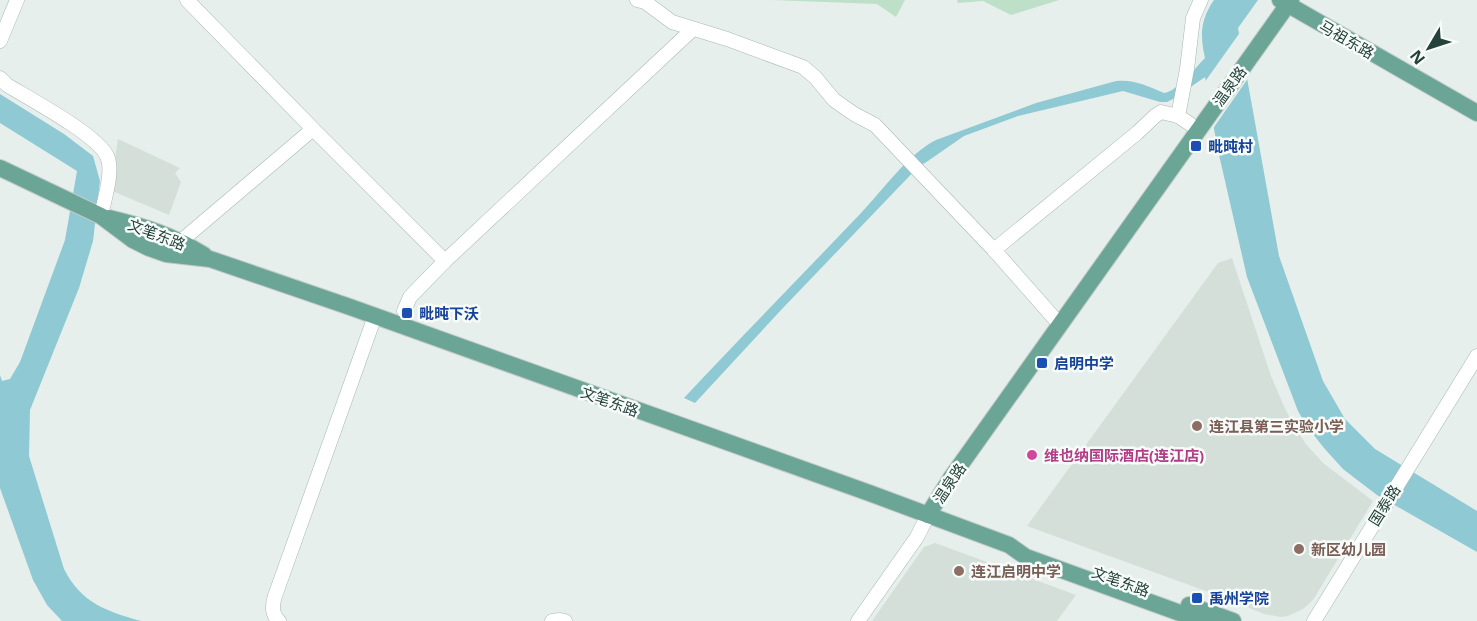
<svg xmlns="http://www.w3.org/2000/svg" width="1477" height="621" viewBox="0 0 1477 621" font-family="'Noto Sans','Noto Sans SC',sans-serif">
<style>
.built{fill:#d4dfda}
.green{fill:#bfe0c8}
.water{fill:#8ec9d4}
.pier{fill:#e6efeb}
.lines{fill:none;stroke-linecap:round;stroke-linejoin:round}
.minor-casing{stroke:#a8b8b2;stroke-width:15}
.major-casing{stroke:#c2cac8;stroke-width:18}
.minor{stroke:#fff;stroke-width:14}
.major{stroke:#6aa596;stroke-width:16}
.transit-dot{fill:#1a4fb4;stroke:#f7fbf9;stroke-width:2}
.education-dot{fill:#8d6e63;stroke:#f7fbf9;stroke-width:2}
.hotel-dot{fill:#d1479c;stroke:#f7fbf9;stroke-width:2}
.labels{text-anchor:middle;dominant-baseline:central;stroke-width:5;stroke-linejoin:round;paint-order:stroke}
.street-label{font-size:15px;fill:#24423a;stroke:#f7fbf9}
.transit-label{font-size:15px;font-weight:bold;fill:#164399;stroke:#f7fbf9;text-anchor:start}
.education-label{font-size:15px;font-weight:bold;fill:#785e54;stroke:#f7fbf9;text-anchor:start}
.hotel-label{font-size:15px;font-weight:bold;fill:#b23c85;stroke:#f7fbf9;text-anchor:start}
</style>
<rect width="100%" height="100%" fill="#e6efeb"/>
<!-- built -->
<g class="built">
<path d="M118,139L180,168L175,173L181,182L169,215L110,190Z"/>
<path d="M1232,258L1271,376L1283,404L1293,424L1306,444L1323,463L1373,501L1313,600L1303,609L1288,616L1281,617L1264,614L1225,598L1027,526L1218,263Z"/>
<path d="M935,543L1076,595L1057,621H872L924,547Z"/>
</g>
<!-- green -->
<g class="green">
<path d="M772,0H905L896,17L877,4Z"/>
<path d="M957,0H1059L1011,15L983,1L958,3Z"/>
</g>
<!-- water -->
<g class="water">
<path d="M1214,0H1258L1238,28L1279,256L1323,381L1345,419L1375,449L1477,511V552L1377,495L1356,479L1343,469L1324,448L1306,425L1298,411L1247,277L1217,146L1205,77L1175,98L1167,102H1160L1123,91L1018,116L964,136L925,163L920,165L782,309L695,403L684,398C743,335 802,275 861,213C883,190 908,154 936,140L1036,103L1116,81C1133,79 1148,86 1164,93C1178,91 1195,68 1205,58C1200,36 1200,20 1214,0Z"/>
<path d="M0,94L64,134L93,156L100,181L93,241L79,288L30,410L29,456L64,569C81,603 106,611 141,621H62L47,605L33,580L0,488V375L2,381L10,379L20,362L65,240L77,171L0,123Z"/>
</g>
<!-- pier -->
<path class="pier" d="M1241,31L1249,77L1212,130L1204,83Z"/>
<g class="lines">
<defs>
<g id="minor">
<path d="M637,0L645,2L672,22L727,39L803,67L815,77L834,100L854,114L875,125L994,250L1054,318"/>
<path d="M0,41L17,0"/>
<path d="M0,78L7,85C30,99 96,134 107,156C114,171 104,200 101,216"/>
<path d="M1178,116L1187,69L1193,18L1201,0"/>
<path d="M313,129L445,261"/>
<path d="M181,241L313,129L187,0"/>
<path d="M994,250L1137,133L1155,116L1161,112L1178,116L1190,124"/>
<path d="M404,311L410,297L445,261L693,29"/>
<path d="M279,621C271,614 272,605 275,596L375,316"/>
<path d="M552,621L560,620L565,621"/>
<path d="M858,621L917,537L928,515"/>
<path d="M1314,621L1477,356"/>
</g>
<g id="major">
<path d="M1280,0L1477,113"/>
<path d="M0,168L101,216L133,240L149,248L166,254L210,259L350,307L872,494L1009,545L1026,557L1202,621"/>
<path d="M109,218C146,227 172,235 204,255"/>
<path d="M928,515L951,478L1291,0"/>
<path d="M1189,605L1233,621"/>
</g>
</defs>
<!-- minor casing -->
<use href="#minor" class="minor-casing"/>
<!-- major casing -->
<use href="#major" class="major-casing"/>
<!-- minor -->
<use href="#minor" class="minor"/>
<!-- major -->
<use href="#major" class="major"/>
</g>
<!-- markers -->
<g class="transit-dot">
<rect x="1190" y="140" width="12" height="12" rx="3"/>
<rect x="401" y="307" width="12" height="12" rx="3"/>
<rect x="1036" y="357" width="12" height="12" rx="3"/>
<rect x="1191" y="592" width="12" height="12" rx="3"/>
</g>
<g class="education-dot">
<circle cx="1197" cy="426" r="6"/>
<circle cx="1299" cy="549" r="6"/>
<circle cx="959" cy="571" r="6"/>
</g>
<circle class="hotel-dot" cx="1032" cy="455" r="6"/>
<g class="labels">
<!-- street labels -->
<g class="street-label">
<text transform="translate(1347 39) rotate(30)">马祖东路</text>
<text transform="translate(1229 86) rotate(-54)">温泉路</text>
<text transform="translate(157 234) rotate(21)">文笔东路</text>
<text transform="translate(610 401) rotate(20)">文笔东路</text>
<text transform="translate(949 483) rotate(-56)">温泉路</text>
<text transform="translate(1384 505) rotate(-58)">国泰路</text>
<text transform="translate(1121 581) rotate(20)">文笔东路</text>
</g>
<!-- transit labels -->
<g class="transit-label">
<text x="1208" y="146">毗旽村</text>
<text x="419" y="313">毗旽下沃</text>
<text x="1054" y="363">启明中学</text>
<text x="1209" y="598">禹州学院</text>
</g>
<!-- education labels -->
<g class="education-label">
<text x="1209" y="426">连江县第三实验小学</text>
<text x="1311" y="549">新区幼儿园</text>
<text x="971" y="571">连江启明中学</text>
</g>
<!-- hotel labels -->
<g class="hotel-label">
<text x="1044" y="455">维也纳国际酒店(连江店)</text>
</g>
</g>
<!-- north arrow -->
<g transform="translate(1429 48) rotate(231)" stroke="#f7fbf9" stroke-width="4.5" paint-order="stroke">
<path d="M0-4.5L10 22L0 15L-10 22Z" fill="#24423a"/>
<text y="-9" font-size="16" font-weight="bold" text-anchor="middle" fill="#24423a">N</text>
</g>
</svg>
